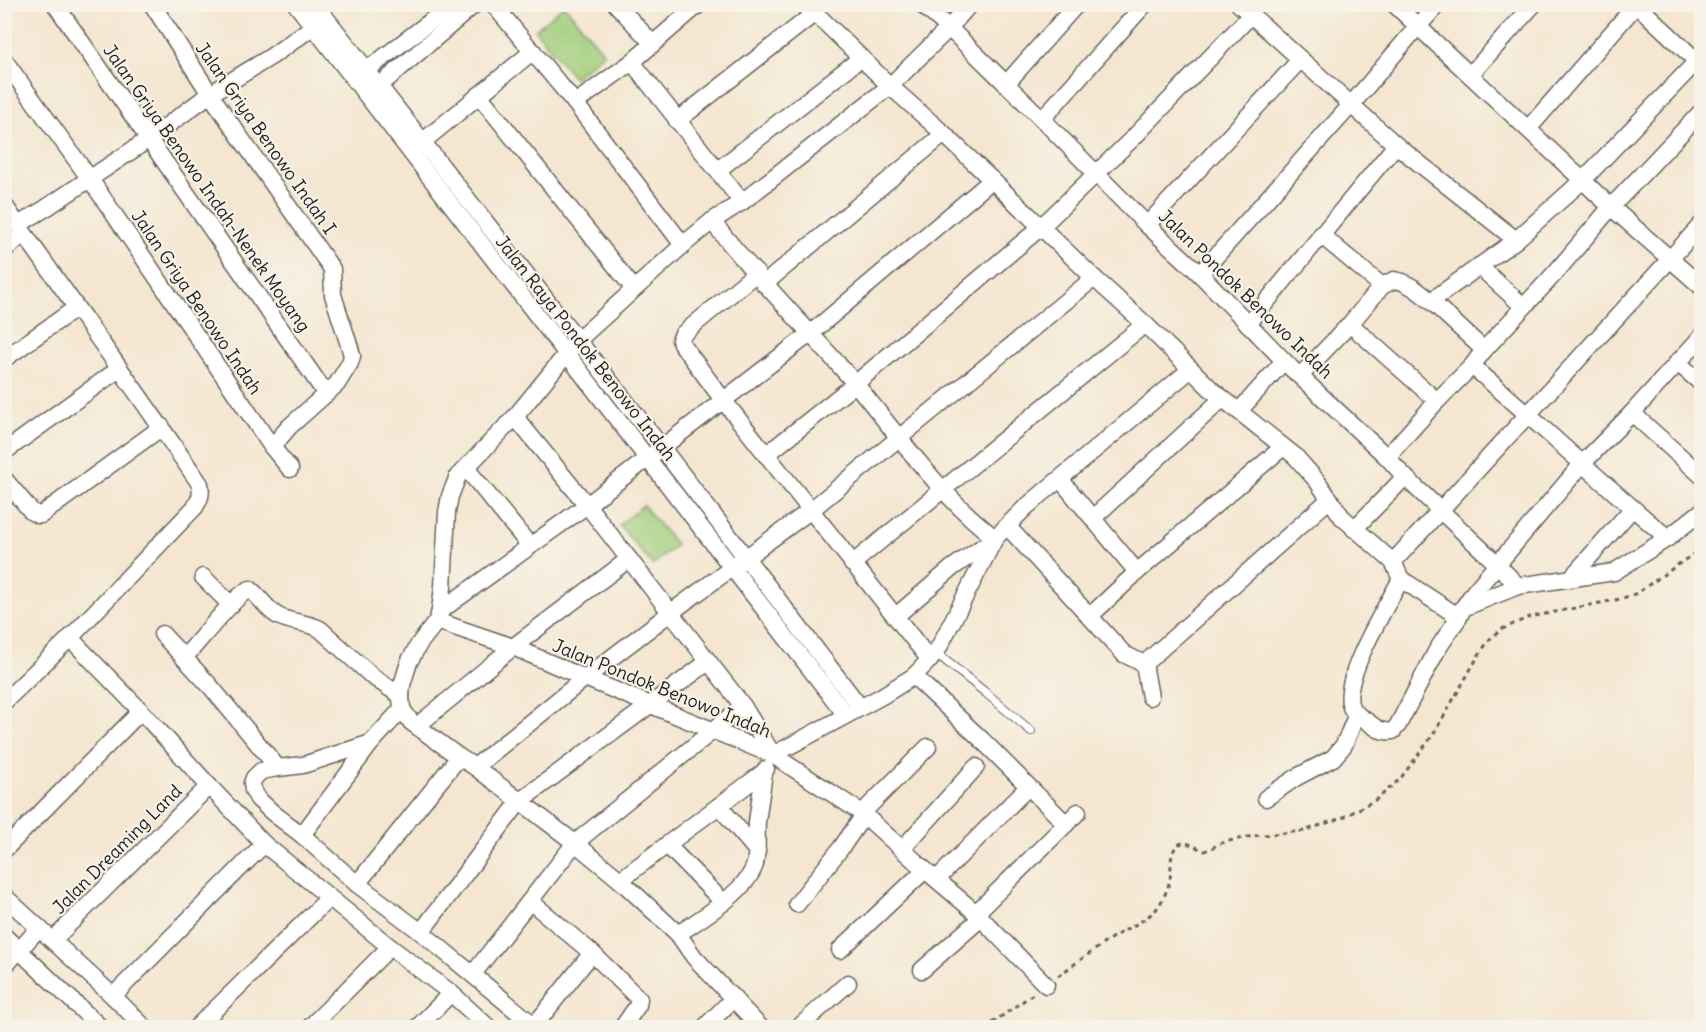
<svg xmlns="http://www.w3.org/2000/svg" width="1706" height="1032" viewBox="0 0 1706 1032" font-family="Delius,sans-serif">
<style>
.green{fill:#a1ce7b;stroke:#5e754c;stroke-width:1.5}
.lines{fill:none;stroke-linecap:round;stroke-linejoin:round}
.service-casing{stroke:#68635b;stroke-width:10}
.minor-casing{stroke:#68635b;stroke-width:19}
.path{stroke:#68635b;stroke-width:3;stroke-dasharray:4.5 4.5;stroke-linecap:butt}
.service{stroke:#fff;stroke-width:8}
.minor{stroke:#fff;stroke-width:16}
.labels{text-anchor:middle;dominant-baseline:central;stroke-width:4.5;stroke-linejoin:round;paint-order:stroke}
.street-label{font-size:18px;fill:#1c1c1c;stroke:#f7f3e8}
</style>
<rect width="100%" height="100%" fill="#f7f3e8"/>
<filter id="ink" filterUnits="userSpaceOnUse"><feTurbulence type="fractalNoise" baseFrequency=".0167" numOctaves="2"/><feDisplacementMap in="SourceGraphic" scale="12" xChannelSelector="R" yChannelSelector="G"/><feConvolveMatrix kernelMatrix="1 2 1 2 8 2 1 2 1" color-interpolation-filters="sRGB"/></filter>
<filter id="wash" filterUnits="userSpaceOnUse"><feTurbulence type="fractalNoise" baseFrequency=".008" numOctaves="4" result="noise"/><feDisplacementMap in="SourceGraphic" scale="24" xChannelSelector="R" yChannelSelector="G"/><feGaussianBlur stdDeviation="1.35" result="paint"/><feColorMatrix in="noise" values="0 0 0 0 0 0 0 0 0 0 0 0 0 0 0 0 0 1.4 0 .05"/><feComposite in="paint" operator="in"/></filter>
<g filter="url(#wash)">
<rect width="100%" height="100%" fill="#f4e6d0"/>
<!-- green -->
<g class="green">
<path d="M564,5L604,53L574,78L535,30Z"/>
<path d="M643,505L676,545L653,565L619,525Z"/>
</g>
</g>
<g filter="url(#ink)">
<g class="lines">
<defs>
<path id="service" d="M936,653L986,693L1031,731"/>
<g id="minor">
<path d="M55,4L326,394"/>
<path d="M152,4L210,94L332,269L333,295L350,348L352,356L350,363L337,384L289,427L272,447"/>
<path d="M296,4L846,715"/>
<path d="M315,4L662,448L860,707"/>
<path d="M493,4L575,103L683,245"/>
<path d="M616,4L652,43"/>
<path d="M806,4L890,86L944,134L1094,278L1145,324L1212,390L1295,456L1317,481L1342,517L1393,562L1401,579L1459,617"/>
<path d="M921,4L949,28L1042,119L1147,225L1200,274L1292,369L1387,457L1405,477L1497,564L1518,586"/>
<path d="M1239,4L1396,145L1516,240"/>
<path d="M1394,4L1611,207L1702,287"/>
<path d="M1636,4L1702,66"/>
<path d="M4,60L90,179L272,447L290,469"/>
<path d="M632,62L742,202"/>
<path d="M1470,75L1534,4"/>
<path d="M358,77L453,4"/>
<path d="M1006,84L1077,4"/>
<path d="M371,93L475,4"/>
<path d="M479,95L634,289"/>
<path d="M575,103L632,62L699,4"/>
<path d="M1042,119L1145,4"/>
<path d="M677,121L815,13"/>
<path d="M1528,129L1636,5"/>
<path d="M415,148L533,51"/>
<path d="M718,170L861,58"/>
<path d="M4,205C69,298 136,390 200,484C202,494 200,499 195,507L70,638L4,702"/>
<path d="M712,221C756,278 807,328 854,382C898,435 940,496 995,538L936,653L914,676L882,696L773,755"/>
<path d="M18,225L46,208L149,139L210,94L272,56L314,26L318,16"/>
<path d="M1147,225L1300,60"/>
<path d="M1321,235L1382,286"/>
<path d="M4,250L24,234"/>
<path d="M1479,266L1524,307"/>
<path d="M756,273L683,334L680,340L681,343L723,400L930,660"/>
<path d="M1200,274L1351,105L1418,26L1438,4"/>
<path d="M764,284L944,134"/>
<path d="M1431,301L1516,240L1583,180L1697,61"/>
<path d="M1248,324L1396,145"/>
<path d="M1350,324L1437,401"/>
<path d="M4,359L76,308"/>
<path d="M1677,362L1702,384"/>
<path d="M1472,366C1538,422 1601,483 1668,538"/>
<path d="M1300,376L1350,324L1382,286L1394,280L1403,282L1414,288L1431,301L1484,350"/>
<path d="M1239,411L1284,361"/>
<path d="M1632,413L1702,476"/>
<path d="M515,417L587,505L743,706L773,755"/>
<path d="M4,452L119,369"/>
<path d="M766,455L855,384L1041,227L1135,136L1251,15"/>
<path d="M1387,457L1437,401L1472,366L1484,350L1556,272L1611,207L1702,111"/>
<path d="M466,468L530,546"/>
<path d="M4,479L32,512L38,515H41L162,427"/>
<path d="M1060,479L1137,572"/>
<path d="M1093,518L1222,399"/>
<path d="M1008,527L1124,654L1144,664"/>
<path d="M1354,529L1405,477"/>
<path d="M1393,562L1702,224"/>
<path d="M852,564L1145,324"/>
<path d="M203,577L231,605"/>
<path d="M1401,579C1388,604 1340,680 1351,707C1353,713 1362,718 1368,722C1376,728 1382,733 1393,731L1398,725L1437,650L1459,617L1463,608L1474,592L1583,463L1632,413L1702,336"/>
<path d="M1570,579L1632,509"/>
<path d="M1463,608L1518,586L1614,572L1668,538L1702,511"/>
<path d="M440,611L587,505L811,333L992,180"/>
<path d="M896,616L952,568L995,538L1026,507L1190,370"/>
<path d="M1089,617L1137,572L1283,447"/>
<path d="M437,621L513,647L585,678L773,755L862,813L925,870L976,913L1046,985"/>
<path d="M162,634L211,687L278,768"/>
<path d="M70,638L141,711L209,786L264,844L390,947L451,993L489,1028"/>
<path d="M184,658C196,645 237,593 250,589C260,597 267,610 278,616C291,623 307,622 320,629L373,677L401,696"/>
<path d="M1144,664L1330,499"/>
<path d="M1144,664L1150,697"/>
<path d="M914,676L982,740L1066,824"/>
<path d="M417,726L513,647L629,559"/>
<path d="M371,743L303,765L278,768L261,771L254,778L252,783L253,790L258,799L273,813L302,835L357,884L421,932L537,1028"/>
<path d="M475,767L585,678L670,613L811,510L1094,278"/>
<path d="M764,772C762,789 759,806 757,822C756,836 758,851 755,864C747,892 701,918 678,934L620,880L575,843L475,767L459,757L411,722L402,709L401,696L402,685L409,662L419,644L437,621L440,611L443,587L447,512L450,496L458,476L515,417L577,341L683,245L712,221L742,202L890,86L949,28L970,4"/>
<path d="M1266,798L1297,777L1333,758L1344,745L1357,714"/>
<path d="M719,806L757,851"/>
<path d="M862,813L928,747"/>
<path d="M302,835L371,743L402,709"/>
<path d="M667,845L723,902"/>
<path d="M903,848L976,767"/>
<path d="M4,850L141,711"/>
<path d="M937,879L1028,787"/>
<path d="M620,880L764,772L766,769"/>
<path d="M357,884L459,757"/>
<path d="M4,896L113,996L145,1028"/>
<path d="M530,901L592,953L639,999L638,1005L622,1028"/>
<path d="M797,904L841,848L864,815"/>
<path d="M976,913L1078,812"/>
<path d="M421,932L520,801L708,662"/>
<path d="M678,934L694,957L761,1028"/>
<path d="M4,936L101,1028"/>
<path d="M53,940L209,786"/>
<path d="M840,950L925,870"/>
<path d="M4,967L39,928"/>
<path d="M922,970L981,918"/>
<path d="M473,974L575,843L743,706"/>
<path d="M113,996L264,844"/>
<path d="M535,1025L592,953"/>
<path d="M196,1028L329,898"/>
<path d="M309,1028L390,947"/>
<path d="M417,1028L451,993"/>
<path d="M704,1028L734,998"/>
<path d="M798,1028L848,983"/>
</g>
</defs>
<!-- service casing -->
<use href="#service" class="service-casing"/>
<!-- minor casing -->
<use href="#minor" class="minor-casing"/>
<!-- path -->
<g class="path">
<path d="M1058,976C1074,964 1091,953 1107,941C1122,930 1151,920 1160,904C1164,897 1169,887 1170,878C1172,868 1169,855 1176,847C1184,837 1195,848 1205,851L1224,842L1253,836L1304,831L1344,817L1377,799L1400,779L1433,735L1480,653L1490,639L1502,629L1530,617L1620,599L1637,593L1702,548"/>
<path d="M985,1028L1033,994"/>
</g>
<!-- service -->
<use href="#service" class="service"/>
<!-- minor -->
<use href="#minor" class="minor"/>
</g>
</g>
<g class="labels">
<!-- street labels -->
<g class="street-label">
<text transform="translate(266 138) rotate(55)">Jalan Griya Benowo Indah I</text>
<text transform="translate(207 188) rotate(55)">Jalan Griya Benowo Indah-Nenek Moyang</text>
<text transform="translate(1246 294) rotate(44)">Jalan Pondok Benowo Indah</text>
<text transform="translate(197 302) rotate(56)">Jalan Griya Benowo Indah</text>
<text transform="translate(586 348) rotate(52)">Jalan Raya Pondok Benowo Indah</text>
<text transform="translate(662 688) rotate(22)">Jalan Pondok Benowo Indah</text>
<text transform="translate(117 849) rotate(-45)">Jalan Dreaming Land</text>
</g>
</g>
<!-- margin -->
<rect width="1706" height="1032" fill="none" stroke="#f7f3e8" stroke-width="24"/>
</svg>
